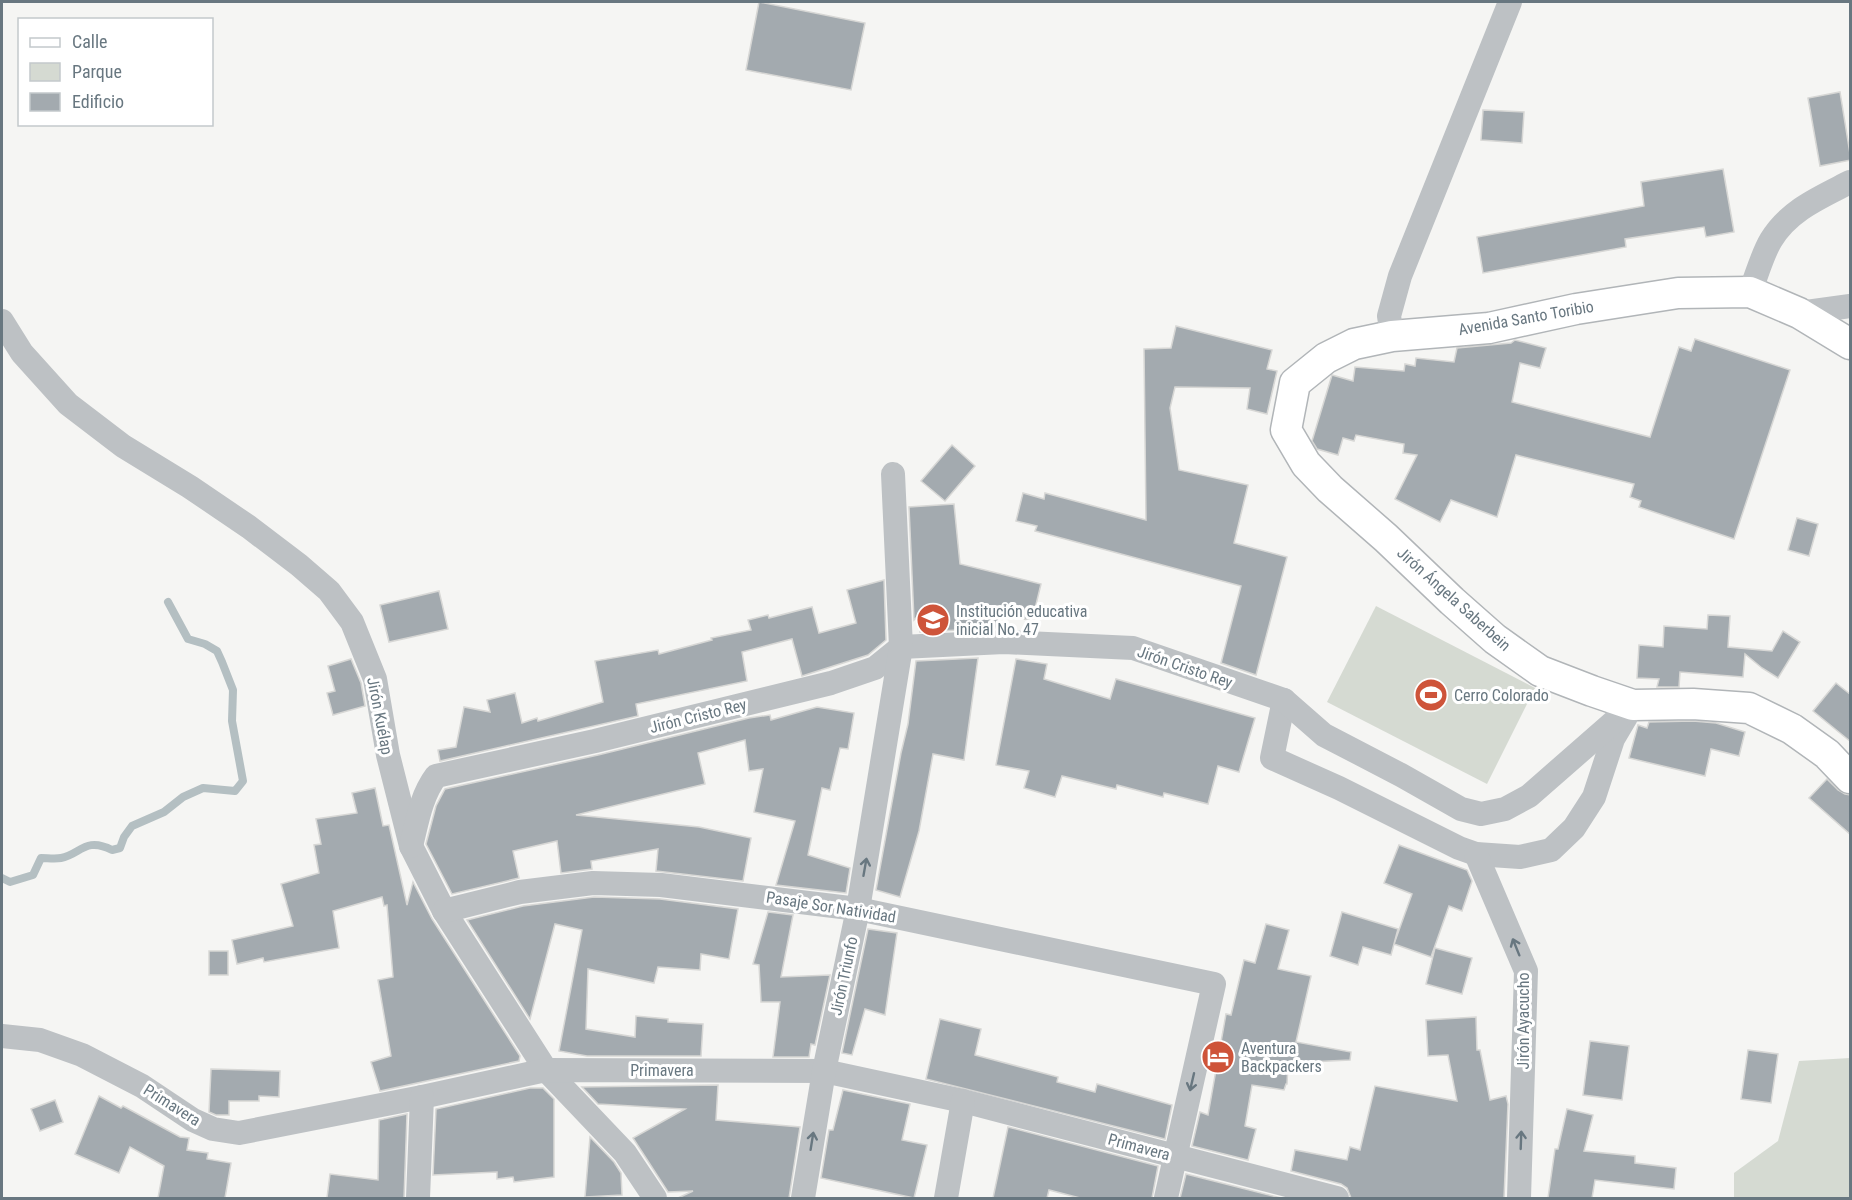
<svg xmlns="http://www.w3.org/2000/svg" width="1852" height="1200" viewBox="0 0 1852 1200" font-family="'Roboto Condensed',sans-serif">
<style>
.green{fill:#d5dad2}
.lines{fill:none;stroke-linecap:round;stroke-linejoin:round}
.stream{stroke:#b4bfc2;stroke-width:8}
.building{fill:#a3aaaf;stroke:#d7d7d5;stroke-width:1.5}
.major-casing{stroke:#b1b5b8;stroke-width:33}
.minor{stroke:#bdc1c4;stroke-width:24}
.major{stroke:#fff;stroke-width:30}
.oneway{stroke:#687780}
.labels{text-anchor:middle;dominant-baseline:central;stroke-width:6;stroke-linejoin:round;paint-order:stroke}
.street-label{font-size:16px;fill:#687780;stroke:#fff}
.poi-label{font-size:16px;fill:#687780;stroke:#fff;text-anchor:start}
</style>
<rect width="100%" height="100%" fill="#f5f5f3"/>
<!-- green -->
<g class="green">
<path d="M1376,606L1535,688L1487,784L1327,702Z"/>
<path d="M1850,1058V1198H1734V1173L1778,1141L1799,1061Z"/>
</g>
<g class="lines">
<!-- stream -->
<path class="stream" d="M2,878L10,882L33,875L41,858C47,858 55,859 61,858C80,855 85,836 112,850L120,848L124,837L132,826L164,812L183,797L203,788L235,791L243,781L232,721L233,690L222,662L217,651L205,644L188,639L168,602"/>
</g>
<!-- building -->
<g class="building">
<path d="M759,2L865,23L851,90L746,70Z"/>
<path d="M1840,92L1851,160L1820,166L1808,98Z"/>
<path d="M1483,110L1524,112L1522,143L1481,140Z"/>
<path d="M1723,169L1734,232L1706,237L1704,227L1625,239L1626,247L1483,273L1477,237L1644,206L1641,182Z"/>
<path d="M1176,326L1272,350L1267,369L1277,371L1267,414L1247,409L1250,388L1175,387L1170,408L1179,470L1248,485L1234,543L1287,557L1256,675L1221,663L1241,586L1035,531L1037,526L1016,521L1023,493L1044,499L1045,493L1146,520L1144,349L1171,348Z"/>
<path d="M1695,339L1790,370L1734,539L1639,507L1641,501L1630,497L1634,484L1516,455L1497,517L1451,500L1440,522L1395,499L1417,455L1403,453L1404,444L1356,435L1354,441L1343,438L1338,455L1317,449L1312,441L1332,375L1353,381L1355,367L1404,371L1405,364L1415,366L1416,358L1454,362L1457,348L1511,343L1515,340L1546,348L1540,368L1520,363L1512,402L1650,437L1679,347L1691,351Z"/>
<path d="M952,445L975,466L945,501L921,481Z"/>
<path d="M954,504L960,564L1041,584L1032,621L1001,613L997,628L920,632L922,612L914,620L909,507Z"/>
<path d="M1797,518L1818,524L1809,556L1788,550Z"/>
<path d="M884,580L886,640L868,655L802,676L792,639L742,652L747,681L636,704L638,716L440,761L438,750L456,747L464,707L490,712L487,700L515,693L522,723L537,718L538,721L603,702L595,661L658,650L659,654L712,640L711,638L751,630L748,620L768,615L769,618L812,607L819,633L856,623L847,590Z"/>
<path d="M439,591L448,629L389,642L380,605Z"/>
<path d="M1708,615L1730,616L1728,647L1772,651L1783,631L1800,642L1778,678L1762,668L1745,654L1743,677L1680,672L1679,687H1657L1659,679L1637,678L1639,645L1663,647L1664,626L1707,629Z"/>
<path d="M978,658L964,760L933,754L919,831L900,897L876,890L901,753L908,724L916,661Z"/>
<path d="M351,659L361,683L365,706L333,715L327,693L335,691L328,666Z"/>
<path d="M1016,659L1047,664L1044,679L1110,699L1116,679L1255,718L1239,772L1218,766L1208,804L1164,793L1163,797L1117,785L1116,789L1062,776L1055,797L1024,788L1029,771L996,765Z"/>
<path d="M1836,683L1851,695V742L1813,711Z"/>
<path d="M817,707L854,713L848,749L840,748L830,790L822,788L808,855L850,868L846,893L776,885L795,821L754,812L763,769L749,771L745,740L698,753L705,784L576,815L699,827L751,838L743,881L656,871L658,849L591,861L592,869L561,873L557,841L513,851L519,878L452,894L426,844L436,806L445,789L598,755L749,718L770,715L771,720Z"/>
<path d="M1693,721L1716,723L1745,732L1739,756L1711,749L1705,776L1629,758L1638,725L1647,728L1649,722Z"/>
<path d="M1827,779L1838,790L1845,794L1851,795V835L1809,798Z"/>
<path d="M375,788L383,826L389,825L407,905L413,882L432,919L520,1056L519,1061L380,1091L371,1062L391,1056L378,980L393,977L387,905L384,906L382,897L333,911L339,948L264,962L263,958L237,964L232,940L293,926L281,884L319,873L314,845L321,844L316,819L357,813L352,793Z"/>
<path d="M1399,845L1467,870L1472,881L1462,911L1449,906L1431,957L1394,944L1412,894L1384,883Z"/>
<path d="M594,897L660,899L738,909L729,959L701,954L700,970L658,967L654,983L588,969L586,1029L635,1037L636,1016L668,1019V1022L703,1024L701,1056H587L559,1051L582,930L555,924L530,1019L467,920L523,906Z"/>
<path d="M768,912L793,915L781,977L830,975L815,1045L811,1044L809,1057H773L780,1002H761L759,965L753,964Z"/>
<path d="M1342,912L1398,929L1391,955L1363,947L1358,965L1330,956Z"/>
<path d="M1266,924L1289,930L1278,969L1311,976L1296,1042L1351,1052L1350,1060L1288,1063L1287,1084H1286L1284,1090L1252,1085L1245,1126L1256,1129L1248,1160L1192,1146L1200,1112L1208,1115L1226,1014L1231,1015L1244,960L1255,963Z"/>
<path d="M868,929L897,933L885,1015L865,1009L852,1055L842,1053Z"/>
<path d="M1435,948L1472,958L1462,994L1426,984Z"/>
<rect x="209" y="951" width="19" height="24"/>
<path d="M1476,1017L1477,1050H1480L1490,1100L1506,1096L1508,1104L1504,1198H1351L1347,1188L1341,1184L1291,1171L1295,1150L1347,1160L1350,1147L1360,1150L1375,1086L1457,1101L1448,1055L1428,1056L1426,1020Z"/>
<path d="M940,1019L981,1029L975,1055L1058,1077L1057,1082L1095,1092L1097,1084L1172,1105L1165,1139L926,1079Z"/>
<path d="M1590,1041L1629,1046L1622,1100L1583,1095Z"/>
<path d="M1748,1050L1778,1054L1771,1103L1741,1099Z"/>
<path d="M211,1069L280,1071L279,1097L259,1096V1101H229V1115H216L209,1112Z"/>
<path d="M718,1085L716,1120L800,1127L789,1198H678L693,1191L668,1192L633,1138L685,1109L598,1104L582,1087Z"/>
<path d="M530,1088H543L554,1099V1177L514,1182L513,1177L497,1179V1172L433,1175L436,1109Z"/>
<path d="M843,1090L910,1104L902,1140L927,1145L914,1198L821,1178L829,1130H833Z"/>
<path d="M99,1096L121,1108L123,1106L180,1137L189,1138L187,1150L208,1153L207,1159L231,1163L225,1198H158L164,1166L130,1147L119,1173L75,1154Z"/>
<path d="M55,1100L63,1122L40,1131L31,1109Z"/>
<path d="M1567,1109L1593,1115L1584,1151L1635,1156V1163L1676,1168L1674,1189L1595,1180L1592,1198H1548L1555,1149H1558Z"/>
<path d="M407,1114L404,1198H327L330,1174L378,1180L379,1120Z"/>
<path d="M1008,1127L1158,1166L1152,1198H1080L1049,1190L1047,1198H993Z"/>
<path d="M590,1137L614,1162L621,1173L622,1195L585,1197Z"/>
<path d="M1186,1174L1281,1198H1180Z"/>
</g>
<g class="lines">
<defs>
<path id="major" d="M1850,344L1799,313L1750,292L1678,293L1576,309L1489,328L1392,336L1354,344L1326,358L1295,383L1286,430L1306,464L1330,489L1386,538L1452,601L1495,639L1540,671L1592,691L1633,705L1693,704L1749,708L1792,729L1827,754L1850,778"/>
</defs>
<!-- major casing -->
<use href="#major" class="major-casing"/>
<!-- minor -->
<g class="minor">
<path d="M1750,292C1757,275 1762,255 1771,240C1789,210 1821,197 1850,182"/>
<path d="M1799,313L1850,306"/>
<path d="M2,321L22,353L68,404L123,446L190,487L249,527L299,565L329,591L352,622L375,679L388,755L411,846L444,911L546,1070L625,1153L655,1198"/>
<path d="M1392,336L1389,316L1400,276L1510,2"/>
<path d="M1284,700L1272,758L1339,788L1459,848L1476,854L1520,857L1551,850L1574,828L1594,797L1613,739L1626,717"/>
<path d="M411,846C417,822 421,796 436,776L595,741L831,683L875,668L901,647L1004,642L1133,648L1284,700L1324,735L1401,775L1461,809L1481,814L1505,809L1529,796L1633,705"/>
<path d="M1476,854L1526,971L1519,1198"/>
<path d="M444,911L520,892L593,883L661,885L858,909L1214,984L1166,1198"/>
<path d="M2,1036L40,1040L82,1055L142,1086L193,1120L213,1129L239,1133L422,1097L546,1070L824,1071L963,1101L1337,1198"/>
<path d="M418,1198L422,1097"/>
<path d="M803,1198L824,1071L858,909L901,647L893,474"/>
<path d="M946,1198L963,1101"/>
</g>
<!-- major -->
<use href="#major" class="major"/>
</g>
<!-- one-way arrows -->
<defs><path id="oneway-shaft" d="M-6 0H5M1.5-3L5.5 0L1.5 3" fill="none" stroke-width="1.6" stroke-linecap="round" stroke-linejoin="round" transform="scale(1.5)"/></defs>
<g class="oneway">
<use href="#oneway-shaft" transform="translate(865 867) rotate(-80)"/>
<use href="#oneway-shaft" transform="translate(1516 947) rotate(-112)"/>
<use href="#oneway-shaft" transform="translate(1192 1082) rotate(103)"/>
<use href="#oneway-shaft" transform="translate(1521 1140) rotate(-88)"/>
<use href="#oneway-shaft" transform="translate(812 1141) rotate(-81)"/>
</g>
<!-- icons -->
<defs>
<symbol id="school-disc" viewBox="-11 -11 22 22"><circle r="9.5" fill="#ce543a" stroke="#fff"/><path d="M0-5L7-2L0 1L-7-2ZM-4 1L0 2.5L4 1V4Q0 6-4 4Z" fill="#fff"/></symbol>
<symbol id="stadium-disc" viewBox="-11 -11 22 22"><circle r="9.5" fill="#ce543a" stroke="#fff"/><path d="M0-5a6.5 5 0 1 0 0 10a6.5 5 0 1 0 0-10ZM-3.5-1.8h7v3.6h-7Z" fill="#fff"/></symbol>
<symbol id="hotel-disc" viewBox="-11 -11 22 22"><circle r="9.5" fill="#ce543a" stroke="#fff"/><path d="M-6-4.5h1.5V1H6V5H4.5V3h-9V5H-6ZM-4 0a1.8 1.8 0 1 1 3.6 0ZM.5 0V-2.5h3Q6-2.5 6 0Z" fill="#fff"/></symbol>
</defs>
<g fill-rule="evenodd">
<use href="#school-disc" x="914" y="601" width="38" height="38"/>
<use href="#stadium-disc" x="1412" y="676" width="38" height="38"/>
<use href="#hotel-disc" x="1199" y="1038" width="38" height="38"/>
</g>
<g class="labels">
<!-- street labels -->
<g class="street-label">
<text transform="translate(1526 318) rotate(-10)">Avenida Santo Toribio</text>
<text transform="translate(1454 599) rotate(42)">Jirón Ángela Saberbein</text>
<text transform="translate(1185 667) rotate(19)">Jirón Cristo Rey</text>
<text transform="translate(380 716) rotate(79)">Jirón Kuélap</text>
<text transform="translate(698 716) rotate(-14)">Jirón Cristo Rey</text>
<text transform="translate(831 907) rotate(9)">Pasaje Sor Natividad</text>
<text transform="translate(844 976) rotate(-78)">Jirón Triunfo</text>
<text transform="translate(1523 1021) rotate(-90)">Jirón Ayacucho</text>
<text x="662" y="1070">Primavera</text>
<text transform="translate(172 1105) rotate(32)">Primavera</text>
<text transform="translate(1139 1147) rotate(15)">Primavera</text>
</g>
<!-- poi labels -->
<g class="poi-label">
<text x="956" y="611">Institución educativa<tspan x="956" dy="18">inicial No. 47</tspan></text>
<text x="1454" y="695">Cerro Colorado</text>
<text x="1241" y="1048">Aventura<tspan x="1241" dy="18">Backpackers</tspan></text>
</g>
</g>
<!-- border -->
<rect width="1852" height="1200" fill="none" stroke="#687780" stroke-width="6"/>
<!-- legend -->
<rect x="18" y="18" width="195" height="108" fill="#ffffff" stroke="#c3c9cc" stroke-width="1.5"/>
<rect x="30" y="38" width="30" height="9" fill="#ffffff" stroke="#c3c9cc" stroke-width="1.5"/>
<text x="72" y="48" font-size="18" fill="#687780">Calle</text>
<rect x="30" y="63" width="30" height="18" fill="#d5dad2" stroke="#c3c9cc" stroke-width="1.5"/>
<text x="72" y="78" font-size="18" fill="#687780">Parque</text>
<rect x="30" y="93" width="30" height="18" fill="#a3aaaf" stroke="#c3c9cc" stroke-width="1.5"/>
<text x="72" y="108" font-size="18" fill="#687780">Edificio</text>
</svg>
